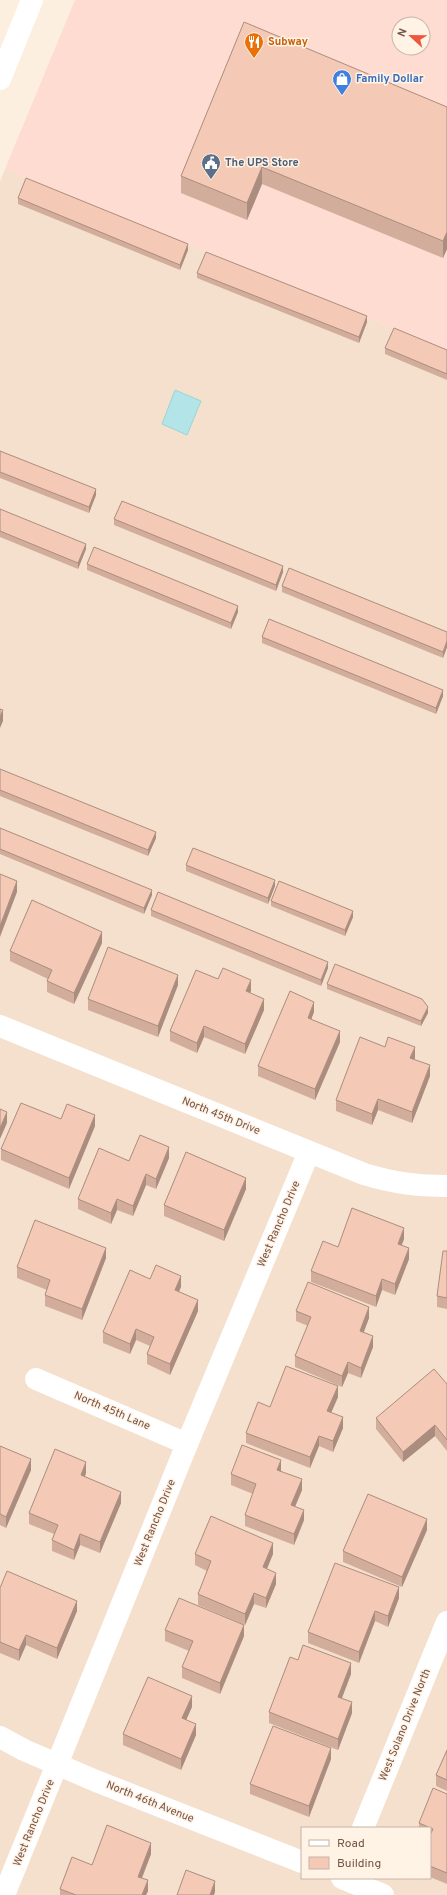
<svg xmlns="http://www.w3.org/2000/svg" width="447" height="1895" viewBox="0 0 447 1895" font-family="Overpass,sans-serif">
<style>
.residential{fill:#f5e0cd;fill-rule:evenodd}
.commercial{fill:#fedcd2;fill-rule:evenodd}
.water{fill:#b3e4e7;stroke:#99d5da}
.lines{fill:none;stroke-linecap:round;stroke-linejoin:round}
.street{stroke:#fff;stroke-width:22}
.secondary{stroke:#fff;stroke-width:22}
.wall{fill:#d2ad9c}
.shaded-wall{fill:#ab8d7f}
.building{fill:#f4c9b5;stroke:#ab8d7f}
.labels{text-anchor:middle;dominant-baseline:central;stroke-width:3;stroke-linejoin:round;paint-order:stroke}
.food-label{font-size:11px;font-weight:bold;fill:#c56008;stroke:#fff3e6;text-anchor:start}
.shop-label{font-size:11px;font-weight:bold;fill:#366cbe;stroke:#fff3e6;text-anchor:start}
.service-label{font-size:11px;font-weight:bold;fill:#4e5e75;stroke:#fff3e6;text-anchor:start}
.street-label{font-size:11px;fill:#755346;stroke:#fff3e6}
</style>
<rect width="100%" height="100%" fill="#fdefdf"/>
<!-- residential -->
<path class="residential" d="M5,169L447,350V1895H0V182ZM302,1828H430V1878H302Z"/>
<!-- commercial -->
<path class="commercial" d="M75,0H447V350L5,169ZM399,24H423V48H399Z"/>
<!-- water -->
<path class="water" d="M175,390L201,401L187,435L162,424Z"/>
<g class="lines">
<!-- street -->
<g class="street">
<path d="M0,1026L364,1174C394,1183 416,1186 447,1186"/>
<path d="M36,1379L187,1444"/>
<path d="M0,1737L24,1750L96,1781L302,1862"/>
<path d="M363,1828L447,1622"/>
<path d="M342,1878L383,1895"/>
<path d="M4,1895L187,1444L309,1152"/>
</g>
<!-- secondary -->
<path class="secondary" d="M0,79L32,0"/>
</g>
<!-- wall -->
<g class="wall">
<path d="M447,107V249L443,258L262,184L247,220L181,193V176Z"/>
<path d="M18,198L188,250L180,270L18,204Z"/>
<path d="M197,273L367,322L359,343L197,278Z"/>
<path d="M385,348L447,350V380L385,354Z"/>
<path d="M0,451L96,495L89,513L0,478Z"/>
<path d="M0,509L86,549L78,569L0,537Z"/>
<path d="M114,519L283,572L276,591L114,525Z"/>
<path d="M87,564L238,612L231,629L87,570Z"/>
<path d="M282,586L447,632V647L443,658L282,592Z"/>
<path d="M262,637L443,696L436,714L262,643Z"/>
<path d="M0,769L156,838L148,856L0,796Z"/>
<path d="M0,828L152,895L144,914L0,854Z"/>
<path d="M186,865L275,886L268,904L186,871Z"/>
<path d="M271,901L353,917L345,936L271,906Z"/>
<path d="M151,910L328,968L321,986L151,916Z"/>
<path d="M102,943L74,1004L47,992V981L48,979L10,961V951Z"/>
<path d="M218,979L251,991L250,993L264,1010L245,1054L204,1037L197,1053L170,1041V1031Z"/>
<path d="M327,984L428,1013L421,1026L327,989Z"/>
<path d="M178,985L158,1037L88,1010V999Z"/>
<path d="M314,1012L311,1019L340,1042L315,1100L258,1076V1066Z"/>
<path d="M415,1058L414,1059L430,1076L412,1123L378,1110L372,1125L336,1111V1100Z"/>
<path d="M61,1119L95,1126L69,1189L1,1160V1149Z"/>
<path d="M169,1158L156,1189L146,1185L133,1216L117,1210L111,1224L78,1209V1199L129,1161Z"/>
<path d="M246,1189L224,1241L164,1216V1205Z"/>
<path d="M404,1239L401,1246L409,1259L395,1295L382,1290L376,1307L311,1282V1271L338,1247Z"/>
<path d="M447,1251V1309L437,1307V1296Z"/>
<path d="M106,1258L82,1320L45,1306V1295L47,1290L17,1278V1267Z"/>
<path d="M150,1279L181,1287L179,1291L198,1311L170,1375L147,1364V1354L150,1346L136,1340L130,1354L103,1343V1332Z"/>
<path d="M296,1311L369,1318L364,1332L373,1347L361,1378L348,1373L342,1387L295,1367V1356L308,1326L296,1321Z"/>
<path d="M447,1384V1451L435,1436L403,1462L376,1429V1418Z"/>
<path d="M338,1397L331,1413L343,1428L333,1452L319,1446L310,1468L246,1443V1433L270,1407Z"/>
<path d="M0,1446L31,1470L6,1528L0,1525Z"/>
<path d="M281,1471L302,1490L295,1507L304,1520L294,1545L245,1526V1515L253,1494L231,1485V1474Z"/>
<path d="M86,1473L85,1476L121,1503L100,1553L80,1545L74,1560L52,1551V1540L54,1534L29,1524V1513Z"/>
<path d="M427,1530L402,1587L343,1562V1551Z"/>
<path d="M195,1554H273L267,1569L276,1584L266,1608L254,1604L245,1625L198,1605V1594L207,1571L195,1565Z"/>
<path d="M0,1588L77,1611L57,1659L26,1645L19,1661L0,1653Z"/>
<path d="M399,1598L388,1627L375,1621L359,1663L308,1643V1632Z"/>
<path d="M165,1630L244,1636L220,1694L182,1678V1667L189,1651L165,1641Z"/>
<path d="M298,1660L351,1674L342,1698L352,1713L338,1750L269,1723V1712Z"/>
<path d="M192,1707L186,1720L196,1735L181,1770L123,1745V1734Z"/>
<path d="M447,1750V1791L436,1786V1775Z"/>
<path d="M331,1759L309,1817L250,1794V1784Z"/>
<path d="M447,1794V1884L430,1877V1828H419V1823Z"/>
<path d="M151,1854L142,1878L148,1891L146,1895H60V1889L92,1865Z"/>
</g>
<!-- shaded-wall -->
<g class="shaded-wall">
<path d="M262,167V184L247,220V203Z"/>
<path d="M447,232V249L443,258V241Z"/>
<path d="M188,244V250L180,270V265Z"/>
<path d="M367,316V322L359,343V337Z"/>
<path d="M96,489V495L89,513V507Z"/>
<path d="M86,544V549L78,569V563Z"/>
<path d="M283,566V572L276,591V585Z"/>
<path d="M238,606V612L231,629V623Z"/>
<path d="M447,641V647L443,658V652Z"/>
<path d="M443,690V696L436,714V708Z"/>
<path d="M3,710V721L0,728V717Z"/>
<path d="M156,832V838L148,856V850Z"/>
<path d="M275,880V886L268,904V898Z"/>
<path d="M17,881V892L0,937V926Z"/>
<path d="M152,890V895L144,914V908Z"/>
<path d="M353,911V917L345,936V930Z"/>
<path d="M102,932V943L74,1004V993Z"/>
<path d="M328,962V968L321,986V980Z"/>
<path d="M178,975V985L158,1037V1026Z"/>
<path d="M251,980V991L246,1002V991Z"/>
<path d="M264,999V1010L245,1054V1044Z"/>
<path d="M314,1002V1012L308,1028V1018Z"/>
<path d="M428,1007V1013L421,1026V1021Z"/>
<path d="M204,1026V1037L197,1053V1043Z"/>
<path d="M340,1031V1042L315,1100V1089Z"/>
<path d="M415,1047V1058L410,1069V1058Z"/>
<path d="M430,1065V1076L412,1123V1112Z"/>
<path d="M378,1099V1110L372,1125V1114Z"/>
<path d="M7,1112V1123L0,1139V1128Z"/>
<path d="M95,1115V1126L69,1189V1178Z"/>
<path d="M169,1147V1158L156,1189V1179Z"/>
<path d="M146,1174V1185L133,1216V1206Z"/>
<path d="M246,1178V1189L224,1241V1230Z"/>
<path d="M117,1199V1210L111,1224V1213Z"/>
<path d="M404,1228V1239L398,1255V1244Z"/>
<path d="M106,1248V1258L82,1320V1309Z"/>
<path d="M409,1248V1259L395,1295V1284Z"/>
<path d="M181,1276V1287L175,1300V1290Z"/>
<path d="M382,1279V1290L376,1307V1296Z"/>
<path d="M198,1300V1311L170,1375V1364Z"/>
<path d="M369,1307V1318L360,1341V1331Z"/>
<path d="M136,1329V1340L130,1354V1344Z"/>
<path d="M373,1336V1347L361,1378V1368Z"/>
<path d="M348,1362V1373L342,1387V1376Z"/>
<path d="M338,1386V1397L327,1422V1411Z"/>
<path d="M343,1417V1428L333,1452V1441Z"/>
<path d="M435,1425V1436L403,1462V1452Z"/>
<path d="M319,1436V1446L310,1468V1457Z"/>
<path d="M31,1459V1470L6,1528V1517Z"/>
<path d="M281,1460V1471L277,1480V1470Z"/>
<path d="M86,1462V1473L81,1486V1475Z"/>
<path d="M302,1479V1490L291,1516V1505Z"/>
<path d="M121,1492V1503L100,1553V1542Z"/>
<path d="M304,1510V1520L294,1545V1534Z"/>
<path d="M427,1519V1530L402,1587V1577Z"/>
<path d="M80,1534V1545L74,1560V1550Z"/>
<path d="M273,1543V1554L263,1578V1567Z"/>
<path d="M276,1573V1584L266,1608V1598Z"/>
<path d="M399,1587V1598L388,1627V1616Z"/>
<path d="M254,1593V1604L245,1625V1614Z"/>
<path d="M77,1601V1611L57,1659V1648Z"/>
<path d="M375,1611V1621L359,1663V1652Z"/>
<path d="M244,1625V1636L220,1694V1683Z"/>
<path d="M26,1635V1645L19,1661V1650Z"/>
<path d="M351,1663V1674L338,1708V1697Z"/>
<path d="M192,1696V1707L182,1729V1718Z"/>
<path d="M352,1702V1713L338,1750V1739Z"/>
<path d="M196,1724V1735L181,1770V1759Z"/>
<path d="M331,1748V1759L309,1817V1806Z"/>
<path d="M151,1843V1854L138,1888V1877Z"/>
<path d="M148,1880V1891L146,1895H142Z"/>
<path d="M215,1881V1892L214,1895H210Z"/>
</g>
<!-- building -->
<g class="building">
<path d="M244,22L447,107V232L443,241L262,167L247,203L181,176Z"/>
<path d="M26,178L188,244L180,265L18,198Z"/>
<path d="M206,252L367,316L359,337L197,273Z"/>
<path d="M394,328L447,350V374L385,348Z"/>
<path d="M0,451L96,489L89,507L0,472Z"/>
<path d="M122,501L283,566L276,585L114,519Z"/>
<path d="M0,509L86,544L78,563L0,531Z"/>
<path d="M94,547L238,606L231,623L87,564Z"/>
<path d="M289,568L447,632V641L443,652L282,586Z"/>
<path d="M269,619L443,690L436,708L262,637Z"/>
<path d="M0,709L3,710L0,717Z"/>
<path d="M0,769L156,832L148,850L0,790Z"/>
<path d="M0,828L152,890L144,908L0,849Z"/>
<path d="M193,848L275,880L268,898L186,865Z"/>
<path d="M0,874L17,881L0,926Z"/>
<path d="M279,881L353,911L345,930L271,901Z"/>
<path d="M158,892L328,962L321,980L151,910Z"/>
<path d="M32,900L102,932L74,993L47,981L52,970L10,951Z"/>
<path d="M108,947L178,975L158,1026L88,999Z"/>
<path d="M335,964L422,999L428,1007L421,1021L327,984Z"/>
<path d="M223,968L251,980L246,991L264,999L245,1044L204,1026L197,1043L170,1031L196,970L218,979Z"/>
<path d="M290,991L314,1002L308,1018L340,1031L315,1089L258,1066Z"/>
<path d="M360,1037L385,1047L388,1037L415,1047L410,1058L430,1065L412,1112L378,1099L372,1114L336,1100Z"/>
<path d="M21,1103L61,1119L67,1104L95,1115L69,1178L1,1149Z"/>
<path d="M0,1109L7,1112L0,1128Z"/>
<path d="M140,1135L169,1147L156,1179L146,1174L133,1206L117,1199L111,1213L78,1199L99,1148L129,1161Z"/>
<path d="M186,1152L246,1178L224,1230L164,1205Z"/>
<path d="M352,1208L404,1228L398,1244L409,1248L395,1284L382,1279L376,1296L311,1271L323,1241L338,1247Z"/>
<path d="M35,1220L106,1248L82,1309L45,1295L50,1280L17,1267Z"/>
<path d="M443,1251H447V1298L437,1296Z"/>
<path d="M156,1265L181,1276L175,1290L198,1300L170,1364L147,1354L154,1337L136,1329L130,1344L103,1332L130,1270L150,1279Z"/>
<path d="M308,1282L369,1307L360,1331L373,1336L361,1368L348,1362L342,1376L295,1356L311,1317L296,1311Z"/>
<path d="M286,1366L338,1386L327,1411L343,1417L333,1441L319,1436L310,1457L246,1433L258,1402L270,1407Z"/>
<path d="M434,1369L447,1384V1440L435,1425L403,1452L376,1418Z"/>
<path d="M242,1445L281,1460L277,1470L302,1479L291,1505L304,1510L294,1534L245,1515L256,1484L231,1474Z"/>
<path d="M0,1446L31,1459L6,1517L0,1514Z"/>
<path d="M55,1449L86,1462L81,1475L121,1492L100,1542L80,1534L74,1550L52,1540L58,1525L29,1513Z"/>
<path d="M368,1494L427,1519L402,1577L343,1551Z"/>
<path d="M211,1516L273,1543L263,1567L276,1573L266,1598L254,1593L245,1614L198,1594L211,1561L195,1554Z"/>
<path d="M335,1563L399,1587L388,1616L375,1611L359,1652L308,1632Z"/>
<path d="M7,1571L77,1601L57,1648L26,1635L19,1650L0,1642V1588Z"/>
<path d="M179,1598L244,1625L220,1683L182,1667L193,1641L165,1630Z"/>
<path d="M303,1645L351,1663L338,1697L352,1702L338,1739L269,1712L290,1657L298,1660Z"/>
<path d="M148,1677L192,1696L182,1718L196,1724L181,1759L123,1734Z"/>
<path d="M273,1726L331,1748L309,1806L250,1784Z"/>
<path d="M447,1750V1780L436,1775Z"/>
<path d="M433,1788L447,1794V1873L430,1866V1835L433,1829L419,1823Z"/>
<path d="M107,1825L151,1843L138,1877L148,1880L142,1895H76L60,1889L72,1857L92,1865Z"/>
<path d="M186,1870L215,1881L210,1895H177Z"/>
</g>
<!-- icons -->
<defs>
<symbol id="restaurant-pin" viewBox="-11 -11 22 30"><path d="M0 17L-7.5 6A9.5 9.5 0 1 1 7.5 6Z" fill="#e8710a" stroke="#fff3e6"/><path d="M-5-6h1v4h1v-4h1v4h1v-4h1v5L-1.5 .5V6h-2V.5L-5-1ZM5-6V6H3V1.5H1.5Q1.5-4 5-6Z" fill="#fff"/></symbol>
<symbol id="shop-pin" viewBox="-11 -11 22 30"><path d="M0 17L-7.5 6A9.5 9.5 0 1 1 7.5 6Z" fill="#3f7fe0" stroke="#fff3e6"/><path d="M-5-2.5h2.3a2.7 3.5 0 0 1 5.4 0H5L5.5 6h-11ZM-1.5-2.5h3a1.5 2.3 0 0 0-3 0Z" fill="#fff"/></symbol>
<symbol id="civic-pin" viewBox="-11 -11 22 30"><path d="M0 17L-7.5 6A9.5 9.5 0 1 1 7.5 6Z" fill="#5c6f8a" stroke="#fff3e6"/><path d="M-.6-6.5H3V-4.5H.6V-3L4-1V1h2V6H-6V1h2V-1L-.6-3ZM-1.2 2.5V6h2.4V2.5Z" fill="#fff"/></symbol>
</defs>
<g fill-rule="evenodd">
<use href="#restaurant-pin" x="243" y="31" width="22" height="30"/>
<use href="#shop-pin" x="331" y="68" width="22" height="30"/>
<use href="#civic-pin" x="200" y="152" width="22" height="30"/>
</g>
<g class="labels">
<!-- food labels -->
<g class="food-label">
<text x="268" y="42">Subway</text>
</g>
<!-- shop labels -->
<g class="shop-label">
<text x="356" y="79">Family Dollar</text>
</g>
<!-- service labels -->
<g class="service-label">
<text x="225" y="163">The UPS Store</text>
</g>
<!-- street labels -->
<g class="street-label">
<text transform="translate(221 1116) rotate(22)">North 45th Drive</text>
<text transform="translate(279 1224) rotate(-67)">West Rancho Drive</text>
<text transform="translate(112 1411) rotate(23)">North 45th Lane</text>
<text transform="translate(155 1523) rotate(-68)">West Rancho Drive</text>
<text transform="translate(405 1725) rotate(-68)">West Solano Drive North</text>
<text transform="translate(150 1802) rotate(22)">North 46th Avenue</text>
<text transform="translate(34 1823) rotate(-68)">West Rancho Drive</text>
</g>
</g>
<!-- legend -->
<rect x="301" y="1827" width="130" height="52" fill="#fff3e6" stroke="#c8b3a6"/>
<rect x="309" y="1840" width="20" height="6" fill="#ffffff" stroke="#c8b3a6"/>
<text x="337" y="1847" font-size="12" fill="#755346">Road</text>
<rect x="309" y="1857" width="20" height="12" fill="#f4c9b5" stroke="#c8b3a6"/>
<text x="337" y="1867" font-size="12" fill="#755346">Building</text>
<!-- north arrow -->
<g transform="translate(411 36) rotate(292)"><circle r="19" fill="#fff3e6" stroke="#c8b3a6"/>
<path d="M0-3L7 15L0 10L-7 15Z" fill="#ee563d"/>
<text y="-6" font-size="11" font-weight="bold" text-anchor="middle" fill="#755346">N</text>
</g>
</svg>
